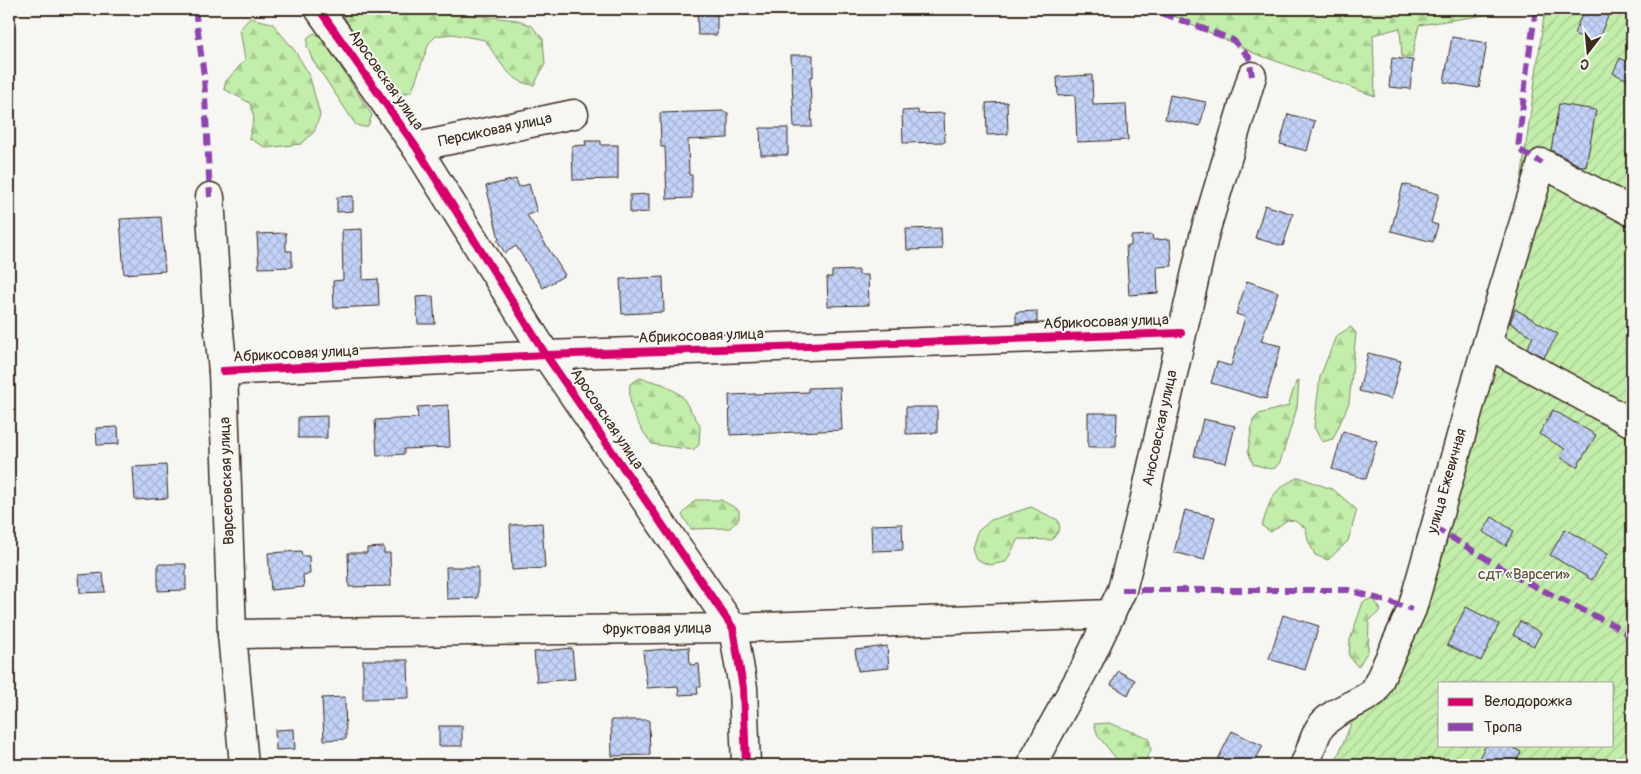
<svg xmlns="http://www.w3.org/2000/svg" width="1641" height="774" viewBox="0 0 1641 774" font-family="Pangolin,sans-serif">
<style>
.forest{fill:url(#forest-firs);stroke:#7e8c64}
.garden{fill:url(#garden-furrows);stroke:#7e8c64;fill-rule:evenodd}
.building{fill:url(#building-cross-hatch);stroke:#3b2a1e}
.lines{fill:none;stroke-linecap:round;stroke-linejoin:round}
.minor-casing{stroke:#3b2a1e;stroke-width:31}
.minor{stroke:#f6f6f2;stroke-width:28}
.quiet{stroke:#8e44ad;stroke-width:6;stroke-dasharray:12 6;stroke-linecap:butt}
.cycleway-casing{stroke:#f6f6f2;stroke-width:11}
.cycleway{stroke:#d6006c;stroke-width:8}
.labels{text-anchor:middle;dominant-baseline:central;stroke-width:4;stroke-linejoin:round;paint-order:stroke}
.street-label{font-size:15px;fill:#3b2a1e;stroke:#f6f6f2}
.park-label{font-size:15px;fill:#56513a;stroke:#f6f6f2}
</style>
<defs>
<pattern id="forest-firs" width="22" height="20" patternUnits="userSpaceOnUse" patternTransform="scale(1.25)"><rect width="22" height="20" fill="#c2edaa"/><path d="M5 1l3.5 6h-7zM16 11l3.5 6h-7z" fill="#a8cb92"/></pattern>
<pattern id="garden-furrows" width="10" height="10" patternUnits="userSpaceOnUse" patternTransform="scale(1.25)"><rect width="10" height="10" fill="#c2edaa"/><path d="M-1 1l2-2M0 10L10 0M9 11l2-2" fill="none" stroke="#a8cb92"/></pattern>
<pattern id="building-cross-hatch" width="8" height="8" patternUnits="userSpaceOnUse" patternTransform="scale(1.25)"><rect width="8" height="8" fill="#c2d2f8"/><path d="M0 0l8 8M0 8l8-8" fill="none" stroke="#a8b4d4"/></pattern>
</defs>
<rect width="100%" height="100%" fill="#f6f6f2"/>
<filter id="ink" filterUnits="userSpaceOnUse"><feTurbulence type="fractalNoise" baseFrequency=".02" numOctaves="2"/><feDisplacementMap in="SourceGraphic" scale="10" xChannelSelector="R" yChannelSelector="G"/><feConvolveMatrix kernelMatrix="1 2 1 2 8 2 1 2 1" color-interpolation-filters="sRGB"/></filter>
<g filter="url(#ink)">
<!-- forest -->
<g class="forest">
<path d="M342,9H434L437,11L517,20L532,26L543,39L545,64L534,85C510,84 497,57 485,40L452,34L436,36L429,43L412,91L396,97L360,52L343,13Z"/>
<path d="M1159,9H1494L1492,14L1419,25L1412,57H1402L1400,28L1373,35L1375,96L1256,54Z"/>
<path d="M250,18L272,23L295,51L309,74L320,115L314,132L301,144L266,148L249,138L254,118L250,103L224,89L226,81L245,60L240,29Z"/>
<path d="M314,33L321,37L372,115L368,126L364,127L356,125L312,59L307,46L308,37Z"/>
<path d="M1351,327L1356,333L1349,403L1333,439L1322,442L1314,427L1320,377L1336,336Z"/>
<path d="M640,378L663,384L681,395L700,425L699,445L693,450L652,444C637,423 628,411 630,384Z"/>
<path d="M1299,380L1297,408L1280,462L1275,468L1270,469L1253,464L1248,451L1253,420L1259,414L1288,406L1296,382Z"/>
<path d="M1299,477L1334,490L1357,510L1348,541L1328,560L1315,555L1308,540L1306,528L1295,521L1287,520L1271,532L1262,526C1271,498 1271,490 1299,477Z"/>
<path d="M695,500H721L739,510V519L730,528L691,529L682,515Z"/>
<path d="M1031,507L1058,520L1060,529L1052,540L1018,539L1006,562L989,565L976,559L972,548L977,532L991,520Z"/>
<path d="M1373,598L1381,610L1369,621L1368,651L1358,667L1349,656L1350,640L1363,602Z"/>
<path d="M1109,723L1149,738L1151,750L1145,761L1119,762L1098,736L1094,724Z"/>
</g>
<!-- garden -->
<path class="garden" d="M1545,9H1632V765H1334L1398,611L1515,224ZM1440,683H1612V745H1440Z"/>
<!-- building -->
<g class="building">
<path d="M697,9H717V35H698Z"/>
<path d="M1584,9H1611L1597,43L1574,34Z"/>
<path d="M1452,37L1487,43L1479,88L1444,82Z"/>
<path d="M791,55H813V77H810L812,127H794Z"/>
<path d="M1392,58L1413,60L1410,89L1389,87Z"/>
<path d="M1620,58L1632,64V82L1613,73Z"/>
<path d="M1092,75L1093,105L1126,104L1128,140L1077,142L1075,95L1058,96L1057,77Z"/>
<path d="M1170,95L1206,102L1200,126L1165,119Z"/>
<path d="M1007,102L1008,134L987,135L986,103Z"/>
<path d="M1559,104L1596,110L1586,167L1579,165L1551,150Z"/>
<path d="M918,110V114L944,113L945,142L903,143L902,111Z"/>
<path d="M724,111L728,113V138L688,140L689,175H692V198L667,199L665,147H661L660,113Z"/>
<path d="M1288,114L1315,121L1307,151L1280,144Z"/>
<path d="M760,128H788V155H761Z"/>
<path d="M585,141H601V145H618V179L573,180L572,146L586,145Z"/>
<path d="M516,179L519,187L529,184L537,212L527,215L565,275L543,288L516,246L505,253L497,240L499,239L486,186Z"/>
<path d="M1403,184L1439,194L1431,223L1438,225L1433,242L1391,231Z"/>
<path d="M649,194V212L630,213V195Z"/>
<path d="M353,196V211L337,212V197Z"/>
<path d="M1265,205L1293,214L1283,246L1255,238Z"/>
<path d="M161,217L165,271L124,274L120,219Z"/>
<path d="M941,228L942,249L907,250L906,229Z"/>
<path d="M362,229L363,280L378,279L379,306L334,308L333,281L343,280L342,230Z"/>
<path d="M286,233V251H292V267L259,268L257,234Z"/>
<path d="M1152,235L1153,240L1170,239L1172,266L1157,267L1158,293L1129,295L1126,246H1131V236Z"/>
<path d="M859,270V275H868L869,305L828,306L827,277H832V271Z"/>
<path d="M663,277L664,312L622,314L620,279Z"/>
<path d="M1247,281L1278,292L1261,341L1281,346L1266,399L1211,383L1217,362L1231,366L1245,317L1236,314Z"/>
<path d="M433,296L435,324H418L416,297Z"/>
<path d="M1515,309L1558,334L1544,357L1527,348L1533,337L1510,323Z"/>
<path d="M1037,311V322L1016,323V312Z"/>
<path d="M1368,353L1401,361L1391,399L1359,391Z"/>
<path d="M840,387L842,430L730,435L729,395L808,392V388Z"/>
<path d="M448,405L450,447L404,449V454L377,456L375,420L418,418L417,407Z"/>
<path d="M906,407H937V433L906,434Z"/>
<path d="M1553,410L1596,435L1577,467L1560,457L1565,449L1539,434Z"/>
<path d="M1088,413H1117L1116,447H1088Z"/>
<path d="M327,416V438H298V417Z"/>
<path d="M1203,419L1235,426L1226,463L1194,456Z"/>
<path d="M118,427L119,444L97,445L96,428Z"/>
<path d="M1343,431L1377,441L1366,479L1332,469Z"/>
<path d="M166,465L168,498L135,500L133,467Z"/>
<path d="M1185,510L1215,517L1204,560L1174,552Z"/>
<path d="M1492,517L1514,531L1506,546L1483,532Z"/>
<path d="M542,523L545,568L512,570L510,525Z"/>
<path d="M902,524L903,550L872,551L871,525Z"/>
<path d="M1565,529L1608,554L1592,580L1550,555Z"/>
<path d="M384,547V553H390L391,586L349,587L348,553H367V548Z"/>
<path d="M301,551L302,556H309L310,574L303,575L304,587L271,590L268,553Z"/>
<path d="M158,564H186V590L158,591Z"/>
<path d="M446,567H478V598L447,599Z"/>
<path d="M103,573L105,592L80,593L79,575Z"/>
<path d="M1466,607L1499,624L1481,661L1447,645Z"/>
<path d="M1283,615L1319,626L1305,670L1269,659Z"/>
<path d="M1520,621L1541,633L1534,646L1513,635Z"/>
<path d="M887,646L889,668L858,671L855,650Z"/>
<path d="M689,647L690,665L699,664L701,687H697L698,694L679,695L678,686L647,688L643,651Z"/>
<path d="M572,648L575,679L537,682L534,652Z"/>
<path d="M363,660H408L409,698L363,699Z"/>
<path d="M1118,671L1135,680L1128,695L1111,685Z"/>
<path d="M345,697L346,739L324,740L322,698Z"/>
<path d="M611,720H649L650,755L612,756Z"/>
<rect x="439" y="726" width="23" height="20"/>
<path d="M294,729L295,749L276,750L275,730Z"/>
<path d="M1232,731L1263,746L1253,765H1215Z"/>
<path d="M1486,745H1509L1521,752L1514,765H1491L1479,758Z"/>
</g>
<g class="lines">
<defs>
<g id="minor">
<path d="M319,9L416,147L546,355L733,628L743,688L746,765"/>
<path d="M416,147L574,114"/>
<path d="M210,197L217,312L223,371L232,634L244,765"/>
<path d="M1487,344L1632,423"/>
<path d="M223,371L546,355L1181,333"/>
<path d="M232,634L733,628L1111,614"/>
<path d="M1031,765L1085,668L1122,590L1144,502L1205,232L1252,76"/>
<path d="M1304,765C1311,754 1313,736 1321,726C1335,709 1357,705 1374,692L1412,609L1489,337L1542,163L1632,212"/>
</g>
</defs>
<!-- minor casing -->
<use href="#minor" class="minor-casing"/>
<!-- minor -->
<use href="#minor" class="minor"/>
<!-- quiet -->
<g class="quiet">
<path d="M195,9L204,76L210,197"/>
<path d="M1145,9L1170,16L1233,40L1249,57L1252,76"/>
<path d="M1536,9L1527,68L1518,149L1542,163"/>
<path d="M1434,527L1520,579L1613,625L1632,637"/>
<path d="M1122,590H1349L1412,609"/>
</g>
<defs>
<g id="cycleway">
<path d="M319,9L416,147L546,355L733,628L743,688L746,765"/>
<path d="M223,371L546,355L1181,333"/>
</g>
</defs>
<!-- cycleway casing -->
<use href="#cycleway" class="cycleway-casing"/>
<!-- cycleway -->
<use href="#cycleway" class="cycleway"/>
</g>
</g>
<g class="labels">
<!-- street labels -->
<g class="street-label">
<text transform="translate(386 80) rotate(55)">Аросовская улица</text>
<text transform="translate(495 130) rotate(-12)">Персиковая улица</text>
<text transform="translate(1106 322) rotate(-2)">Абрикосовая улица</text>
<text transform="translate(701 336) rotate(-2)">Абрикосовая улица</text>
<text transform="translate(296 354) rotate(-3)">Абрикосовая улица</text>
<text transform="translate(607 419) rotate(56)">Аросовская улица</text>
<text transform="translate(1160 428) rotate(-78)">Аносовская улица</text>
<text transform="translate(227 481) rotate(-92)">Варсеговская улица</text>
<text transform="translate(1447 481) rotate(-74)">улица Ежевичная</text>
<text transform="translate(657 629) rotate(-1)">Фруктовая улица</text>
</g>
<!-- park labels -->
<g class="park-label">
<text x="1524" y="574">сдт «Варсеги»</text>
</g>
</g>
<!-- margin -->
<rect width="1641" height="774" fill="none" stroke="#f6f6f2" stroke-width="30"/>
<rect x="15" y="15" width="1611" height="744" fill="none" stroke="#3b2a1e" stroke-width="2" filter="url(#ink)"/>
<!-- legend -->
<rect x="1438" y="682" width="175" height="65" fill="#f6f6f2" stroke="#aba49d"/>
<rect x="1448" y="698" width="25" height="8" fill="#d6006c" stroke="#aba49d"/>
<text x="1484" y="706" font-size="15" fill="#3b2a1e">Велодорожка</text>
<rect x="1448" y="723" width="25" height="8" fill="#8e44ad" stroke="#aba49d"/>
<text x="1484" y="732" font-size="15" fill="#3b2a1e">Тропа</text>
<!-- north arrow -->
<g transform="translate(1588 52) rotate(196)" stroke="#f6f6f2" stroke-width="4" paint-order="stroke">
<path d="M0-4L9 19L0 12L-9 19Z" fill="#3b2a1e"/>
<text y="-8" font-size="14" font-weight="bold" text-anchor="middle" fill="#3b2a1e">С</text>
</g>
</svg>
